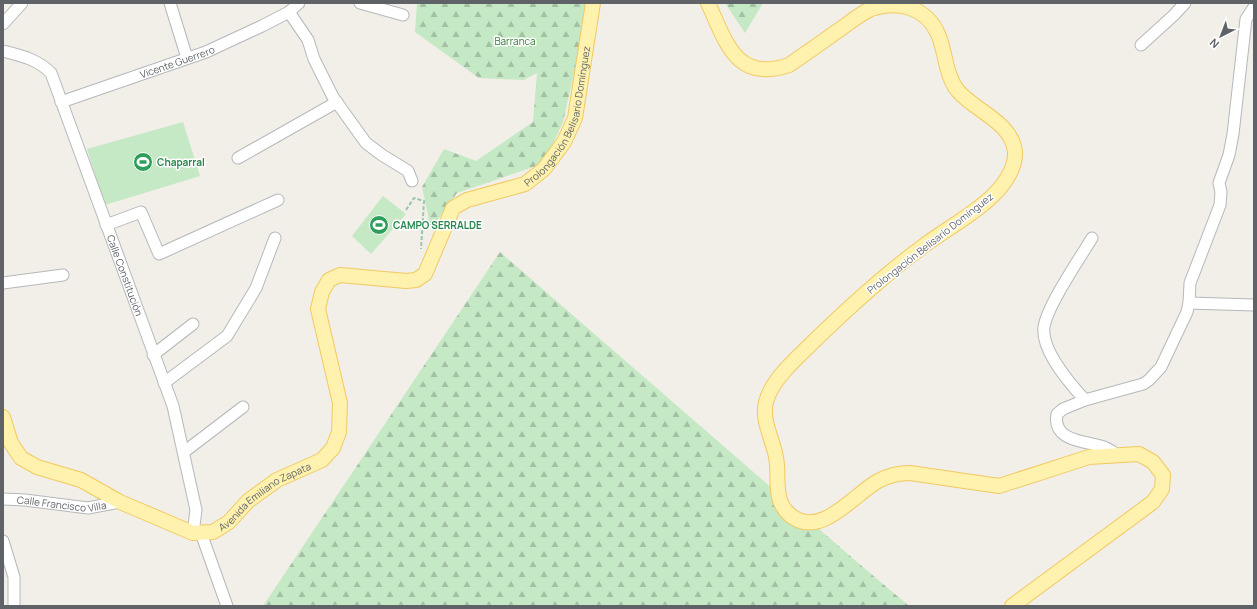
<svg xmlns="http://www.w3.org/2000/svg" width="1257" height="609" viewBox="0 0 1257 609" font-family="Manrope,sans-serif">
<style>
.forest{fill:url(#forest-firs)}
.garden{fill:#c5e8c5}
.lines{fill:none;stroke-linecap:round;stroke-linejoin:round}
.minor-casing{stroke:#b5b8bc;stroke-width:13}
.major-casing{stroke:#f2c960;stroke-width:16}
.path{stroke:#9cc7a9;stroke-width:2;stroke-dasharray:4 2;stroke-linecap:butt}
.minor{stroke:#fff;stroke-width:11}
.major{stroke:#fff2af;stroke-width:14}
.labels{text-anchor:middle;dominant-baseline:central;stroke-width:3;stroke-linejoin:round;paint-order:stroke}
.park-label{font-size:10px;fill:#348238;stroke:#fff}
.street-label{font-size:10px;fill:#5f6368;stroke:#fff}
.leisure-label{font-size:10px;font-weight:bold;fill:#27864d;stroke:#fff;text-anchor:start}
</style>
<defs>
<pattern id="forest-firs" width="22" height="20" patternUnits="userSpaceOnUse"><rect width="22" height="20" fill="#c5e8c5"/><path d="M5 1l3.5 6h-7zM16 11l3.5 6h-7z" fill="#a3c0a4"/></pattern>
</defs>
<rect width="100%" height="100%" fill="#f1efe8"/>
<!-- forest -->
<g class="forest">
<path d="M417,3H590L563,122L548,155L536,166L457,193L431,229L422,187L444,149L476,161L533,122L537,73L524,80L479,78L415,32Z"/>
<path d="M725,3H763L745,33Z"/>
<path d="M500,252L864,568L909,606H263Z"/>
</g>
<!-- garden -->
<g class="garden">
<path d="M183,122L200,176L105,205L87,149Z"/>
<path d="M383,196L406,214L371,254L352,236Z"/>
</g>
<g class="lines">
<defs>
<g id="minor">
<path d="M170,3L187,58"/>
<path d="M360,3L403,15"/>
<path d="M289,12L308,40L314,59L333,97L366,143L382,155L408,171L412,181"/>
<path d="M3,24L22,3"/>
<path d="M1141,45L1174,15L1185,3"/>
<path id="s1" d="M3,51C22,56 37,59 51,73L173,406L196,510L193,533"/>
<path id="s2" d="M61,102L206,52L262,26L289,12L299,3"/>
<path d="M238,158L337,102"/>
<path d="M106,225L141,212L159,254L278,200"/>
<path d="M3,283L63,275"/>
<path d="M1189,303L1254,305"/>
<path d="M153,355L193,324"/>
<path d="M164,383L227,336L256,288L275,238"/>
<path d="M1085,400C1070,384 1041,350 1044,327C1047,306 1080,258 1092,238"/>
<path d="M184,452L243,407"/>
<path d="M1118,455C1113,452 1109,449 1104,447C1086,441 1052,442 1057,414L1063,409L1085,400L1143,384L1149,380L1161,367L1187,312L1189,303L1190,283L1220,205L1221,192L1219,183L1229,155L1233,134L1246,19L1254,7"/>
<path id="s3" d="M3,499L25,500L88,508L120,502"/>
<path d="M201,533L227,606"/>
<path d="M3,541L14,577V606"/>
</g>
<g id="major">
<path d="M708,3C726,42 736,83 789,65C805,54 821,43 836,32C847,25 859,14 871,9C898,0 926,7 938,34C946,52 945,75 958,91C975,111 1012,122 1015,152C1016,170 1001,189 988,200C968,218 943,231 922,247C883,276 847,309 812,343C796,359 772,379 766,402C761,419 773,440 776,457C780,477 772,500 790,515C820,540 853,495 878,481C889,475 898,473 910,473L999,486L1089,457L1139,454L1153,462L1163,475L1162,489L1153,502L1012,606"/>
<path id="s4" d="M3,417L11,443L21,458L37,467L81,480L120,502L193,533L213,532L229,522L248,501L277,480L322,460L333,448L339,432L340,403L318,309L322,292L329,280L340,275L406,281L416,280L425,274L453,208L467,200L525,184L544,169L564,142L575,118L593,3"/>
</g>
</defs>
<!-- minor casing -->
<use href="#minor" class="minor-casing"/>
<!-- major casing -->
<use href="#major" class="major-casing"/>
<!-- path -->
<path class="path" d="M406,210L414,198L424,201L421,249"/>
<!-- minor -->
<use href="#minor" class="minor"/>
<!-- major -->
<use href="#major" class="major"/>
</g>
<!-- icons -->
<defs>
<symbol id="stadium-disc" viewBox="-11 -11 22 22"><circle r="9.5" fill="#2e9e5b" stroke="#fff"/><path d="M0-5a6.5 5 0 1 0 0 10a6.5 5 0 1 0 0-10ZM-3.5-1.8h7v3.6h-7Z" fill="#fff"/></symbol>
</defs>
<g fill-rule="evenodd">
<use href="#stadium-disc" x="132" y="151" width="22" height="22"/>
<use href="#stadium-disc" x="368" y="214" width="22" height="22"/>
</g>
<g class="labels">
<!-- park labels -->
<g class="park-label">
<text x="515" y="41">Barranca</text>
</g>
<!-- street labels -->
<g class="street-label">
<text stroke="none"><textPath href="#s2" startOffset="123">Vicente Guerrero</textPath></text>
<text stroke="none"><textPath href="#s4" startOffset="902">Prolongación Belisario Domínguez</textPath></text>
<text transform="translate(930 243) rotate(-38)">Prolongación Belisario Domínguez</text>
<text stroke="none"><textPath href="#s1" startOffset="269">Calle Constitución</textPath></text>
<text stroke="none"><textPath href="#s4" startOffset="317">Avenida Emiliano Zapata</textPath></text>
<text stroke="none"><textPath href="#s3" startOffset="59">Calle Francisco Villa</textPath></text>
</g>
<!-- leisure labels -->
<g class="leisure-label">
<text x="157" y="162">Chaparral</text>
<text x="393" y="225">CAMPO SERRALDE</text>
</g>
</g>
<!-- border -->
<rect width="1257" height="609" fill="none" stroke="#5f6368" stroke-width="8"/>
<!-- north arrow -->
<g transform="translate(1221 36) rotate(222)" stroke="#ffffff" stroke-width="3" paint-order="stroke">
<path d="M0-3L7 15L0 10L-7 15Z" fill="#5f6368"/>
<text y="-6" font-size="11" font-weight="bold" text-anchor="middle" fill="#5f6368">N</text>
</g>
</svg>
